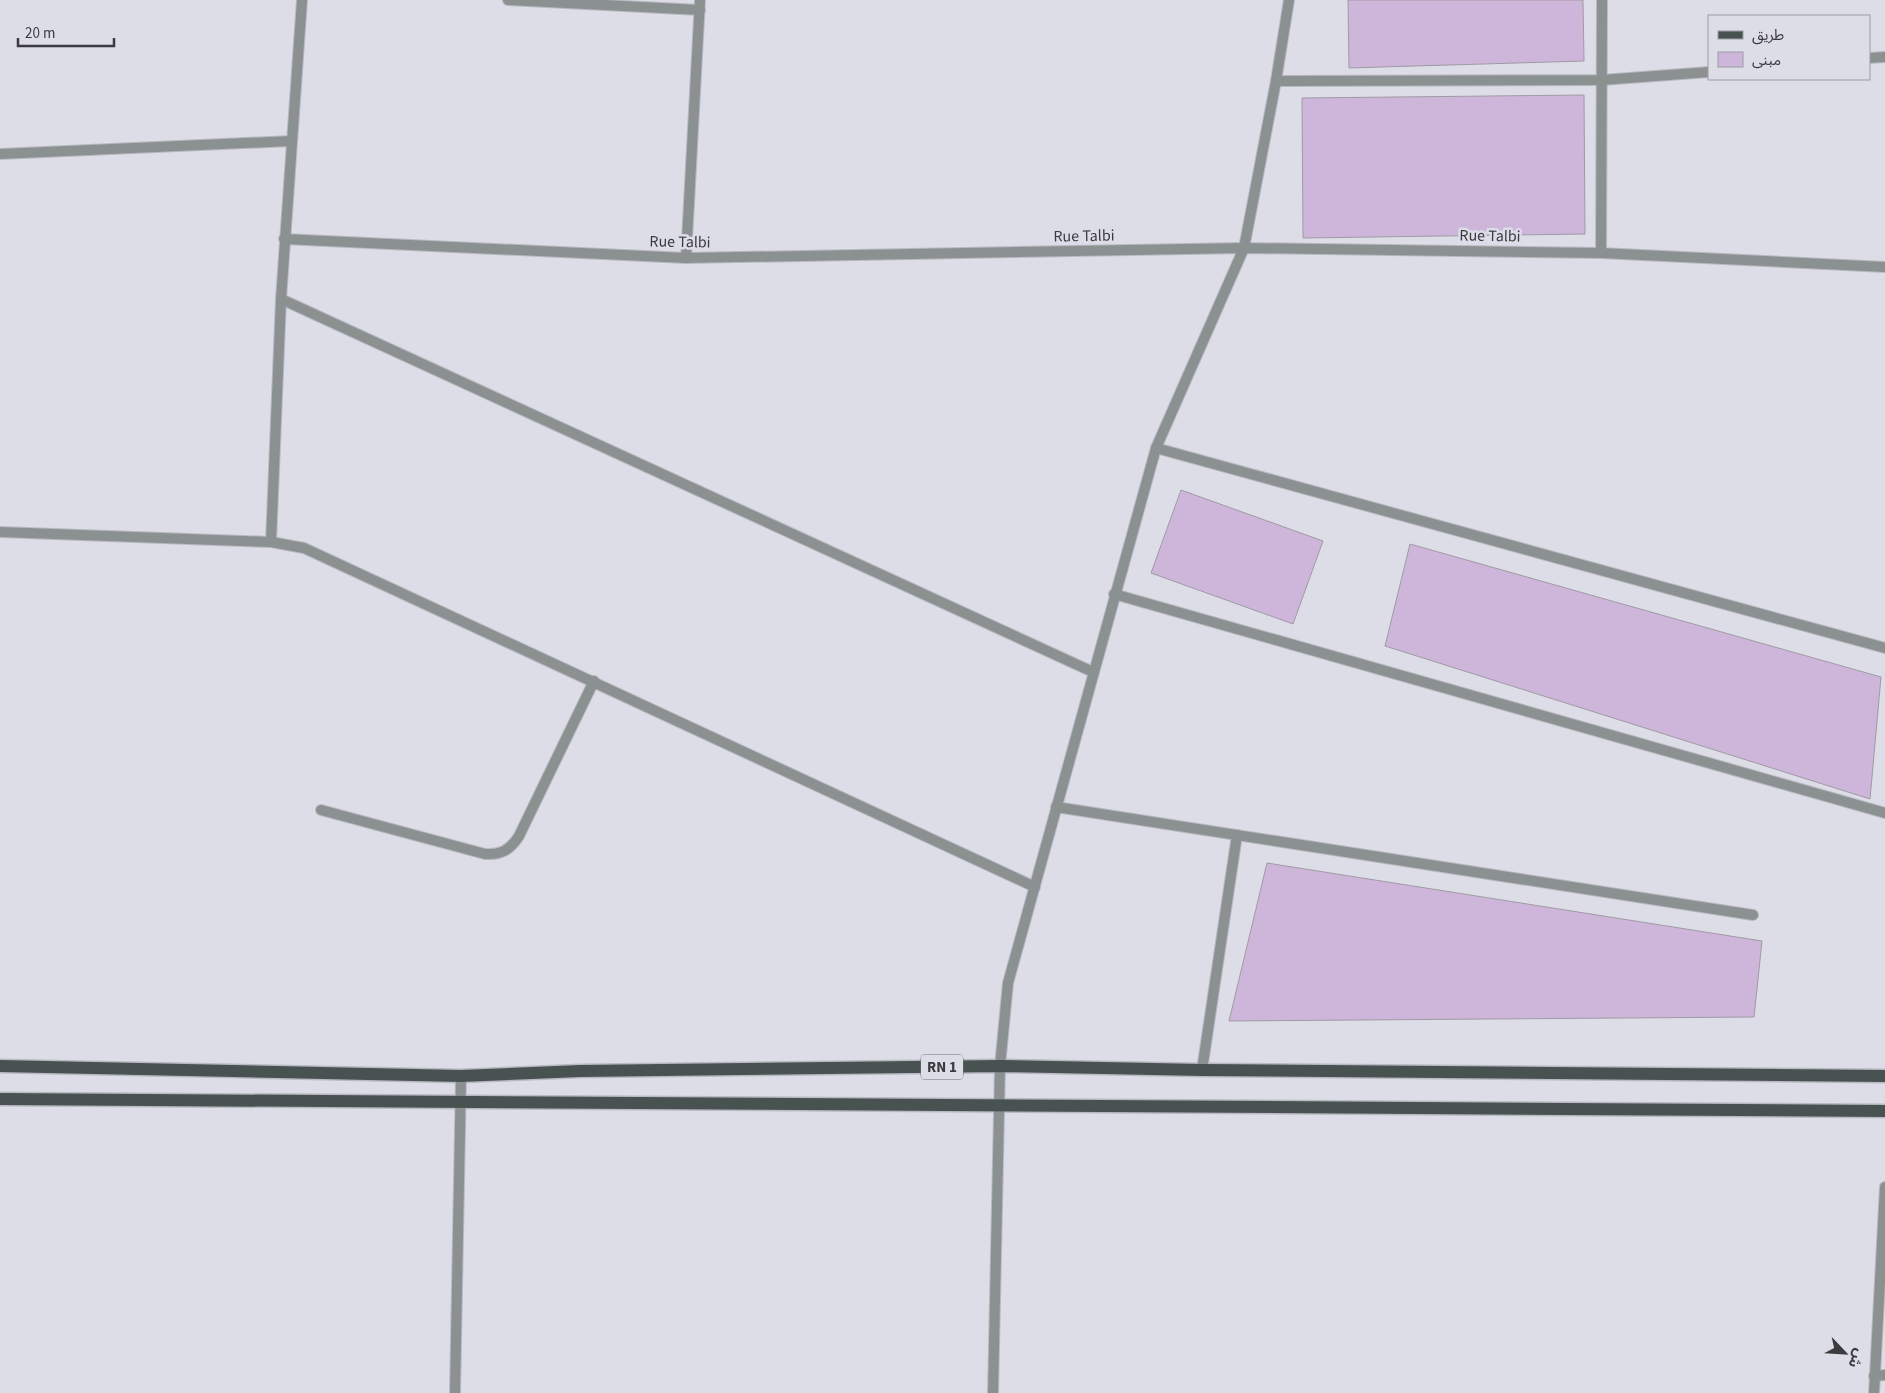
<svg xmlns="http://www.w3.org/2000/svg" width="1885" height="1393" viewBox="0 0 1885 1393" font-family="'Source Sans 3','Noto Sans Arabic',sans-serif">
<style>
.building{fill:#cdb6da;stroke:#a09aa3}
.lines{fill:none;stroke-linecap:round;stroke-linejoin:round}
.minor-casing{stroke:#b9b9c3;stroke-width:12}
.primary-casing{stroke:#b9b9c3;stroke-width:15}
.minor{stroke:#8b9190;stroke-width:10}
.primary{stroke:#485251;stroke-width:12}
.labels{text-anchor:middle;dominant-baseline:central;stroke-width:5;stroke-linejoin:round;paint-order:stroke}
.shield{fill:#dddde8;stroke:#6c6c72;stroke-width:1}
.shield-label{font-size:15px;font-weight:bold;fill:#3b3b3f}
.street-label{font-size:16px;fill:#3b3b3f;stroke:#dddde8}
</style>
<rect width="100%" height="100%" fill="#dddde8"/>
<!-- building -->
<g class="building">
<path d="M1348,0H1583L1584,61L1349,68Z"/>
<path d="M1584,95L1585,234L1303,238L1302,98Z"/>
<path d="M1181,490L1323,541L1293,624L1151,573Z"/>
<path d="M1410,544L1881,677L1870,799L1385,646Z"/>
<path d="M1267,863L1762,941L1754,1017L1229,1021Z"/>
</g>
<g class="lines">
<defs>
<g id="minor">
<path d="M508,0L700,10"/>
<path d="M1869,58L1885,57"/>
<path d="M1276,81L1602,80L1709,72"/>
<path d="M0,154L291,141"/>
<path d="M284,239L686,258L1244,248L1601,253L1885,267"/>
<path d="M1601,253L1602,0"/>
<path d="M686,258L700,0"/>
<path d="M281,299L1093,672"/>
<path d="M1156,448L1885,648"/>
<path d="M0,532L271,542L304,548L1035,887"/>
<path d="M271,542L281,299L302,0"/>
<path d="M1114,594L1885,813"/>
<path d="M1056,807L1753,915"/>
<path d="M321,810L485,854C501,855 510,850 519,836L594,681"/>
<path d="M1202,1070L1237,835"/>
<path d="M1874,1376L1885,1375"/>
<path d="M455,1393L461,1076"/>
<path d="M993,1393L1000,1066L1008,983L1156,448L1244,248L1276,81L1289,0"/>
<path d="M1874,1393L1885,1187"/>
</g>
<g id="primary">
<path d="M0,1066L461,1076L580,1071L1000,1066L1202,1070L1885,1076"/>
<path d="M0,1099L1885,1111"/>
</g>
</defs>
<!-- minor casing -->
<use href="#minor" class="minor-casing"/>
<!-- primary casing -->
<use href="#primary" class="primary-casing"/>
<!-- minor -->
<use href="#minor" class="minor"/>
<!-- primary -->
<use href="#primary" class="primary"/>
</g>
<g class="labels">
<!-- shield labels -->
<rect class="shield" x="921" y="1054.5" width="42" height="25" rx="4"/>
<g class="shield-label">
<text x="942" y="1067">RN 1</text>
</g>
<!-- street labels -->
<g class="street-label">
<text transform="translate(1084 236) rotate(-1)">Rue Talbi</text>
<text transform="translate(1490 236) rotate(1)">Rue Talbi</text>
<text transform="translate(680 242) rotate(1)">Rue Talbi</text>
</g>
</g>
<!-- legend -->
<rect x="1708" y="15" width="162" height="65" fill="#dddde8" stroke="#9c9ca4"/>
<rect x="1718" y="31" width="25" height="8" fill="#485251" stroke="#9c9ca4"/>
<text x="1752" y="40" font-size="15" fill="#3b3b3f">طريق</text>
<rect x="1718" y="52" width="25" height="15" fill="#cdb6da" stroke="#9c9ca4"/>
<text x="1752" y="65" font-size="15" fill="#3b3b3f">مبنى</text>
<!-- north arrow -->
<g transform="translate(1845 1353) rotate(115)" stroke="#dddde8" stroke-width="4" paint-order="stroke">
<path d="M0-4L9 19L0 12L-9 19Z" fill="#3b3b3f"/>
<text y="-8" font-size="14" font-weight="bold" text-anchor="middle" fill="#3b3b3f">ش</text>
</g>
<!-- scale -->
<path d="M18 38v8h96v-8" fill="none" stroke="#3b3b3f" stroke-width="2.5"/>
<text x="25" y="38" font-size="15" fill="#3b3b3f" stroke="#dddde8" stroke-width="4" paint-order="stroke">20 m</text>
</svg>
